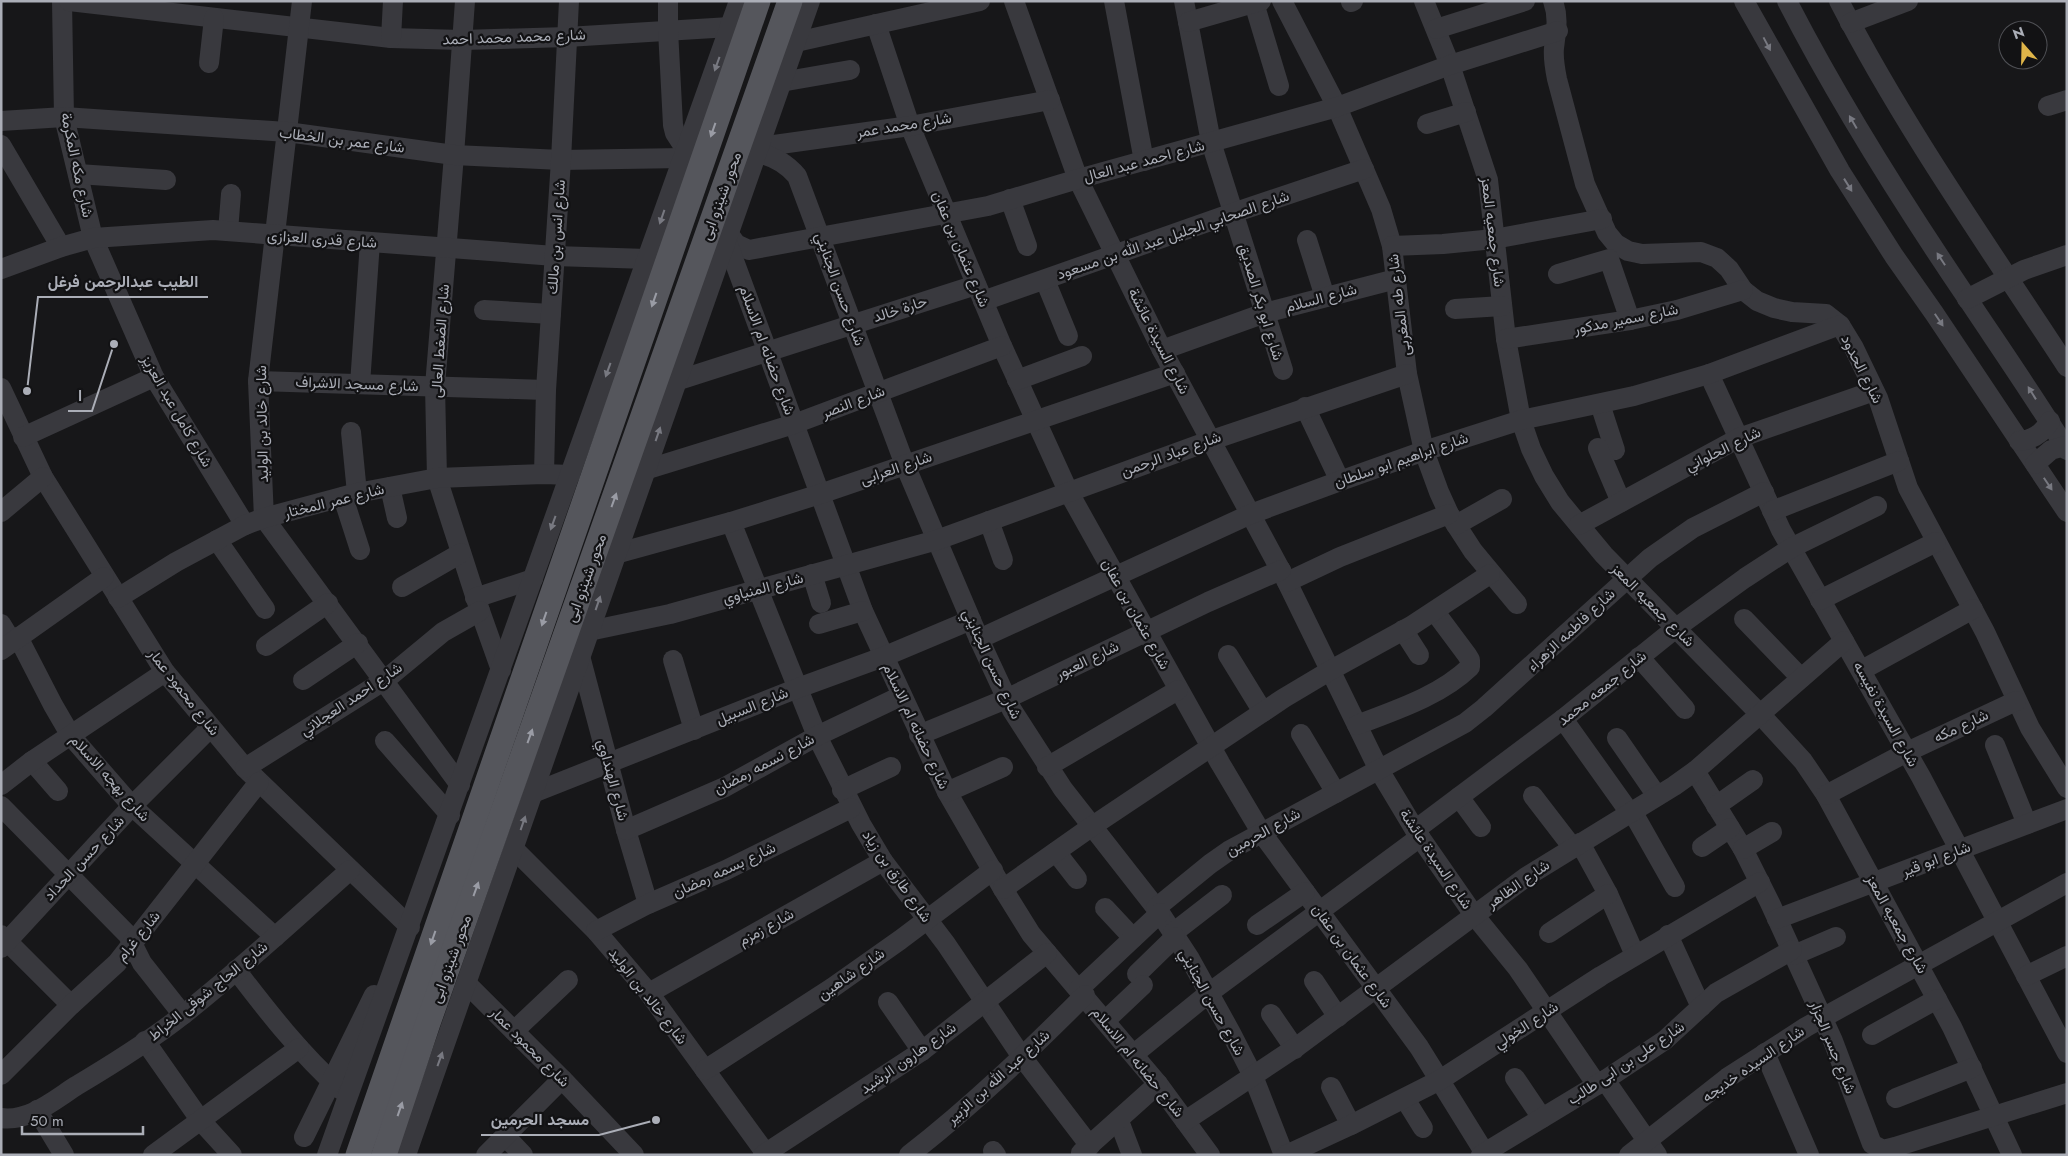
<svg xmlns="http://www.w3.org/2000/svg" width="2068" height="1156" viewBox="0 0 2068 1156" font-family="Jost,Vazirmatn,sans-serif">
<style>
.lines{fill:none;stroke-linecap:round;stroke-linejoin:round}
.minor{stroke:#39393e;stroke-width:20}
.major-bridge{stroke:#55565c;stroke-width:25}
.oneway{fill:#787981}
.oneway2{fill:#9a9ca5}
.labels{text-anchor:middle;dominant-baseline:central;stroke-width:4.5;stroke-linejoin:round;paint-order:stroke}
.street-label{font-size:15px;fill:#abaeb7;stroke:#121214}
.leader{fill:none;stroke:#abaeb7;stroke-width:2}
.callout-dot{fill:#abaeb7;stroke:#121214;stroke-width:2}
.callout-label{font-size:16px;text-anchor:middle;font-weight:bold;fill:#abaeb7;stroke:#121214;stroke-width:4.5;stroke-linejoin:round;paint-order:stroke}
</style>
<rect width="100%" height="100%" fill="#171719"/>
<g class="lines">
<!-- minor -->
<g class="minor">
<path d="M62,1L64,117L93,238L154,377L245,525"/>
<path d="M69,1L391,38L462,40L567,37L730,27"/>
<path d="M302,1L258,381L264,518L460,785"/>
<path d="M465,1L454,155L435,386L437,478L480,611L501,670"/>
<path d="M668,1V30L673,125L675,133L686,150"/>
<path d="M1014,1L1078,179L1162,350L1287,582L1379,770L1415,830L1474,915L1518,969L1597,1085"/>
<path d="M1114,1L1144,161"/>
<path d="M1184,1L1211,142L1283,370"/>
<path d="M1282,1L1337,107L1381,209L1392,246L1407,374L1424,451L1439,492L1449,514L1473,551L1517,604"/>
<path d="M1424,1L1450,65L1488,180L1506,339L1521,420L1531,449L1544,476L1560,502L1604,555L1760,714L1803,761L1826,795L1952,1027L2012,1155"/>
<path d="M1553,1C1559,18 1556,31 1554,48C1553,58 1555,69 1557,79L1585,184L1607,233L1616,244L1628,251L1642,254L1701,252L1717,258L1729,269L1743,290L1757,301L1774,308L1792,312L1826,314L1840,325L1854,348L1878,398L1908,488L1985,632L2030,728L2067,788"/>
<path d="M1744,1L1840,171L1894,256L1934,313L2067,512"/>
<path d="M1787,1C1840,104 1902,202 1967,298C2001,349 2035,398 2067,450"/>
<path d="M1839,1C1905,129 1988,246 2067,367"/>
<path d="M1351,2L1353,1"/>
<path d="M1254,3L1279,86"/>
<path d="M1188,22L1261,1"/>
<path d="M1850,23L1908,1"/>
<path d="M876,24L910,126L1002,346L1068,491L1220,763L1261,832L1419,1047L1486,1155"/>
<path d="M1436,29L1525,1"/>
<path d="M391,38L393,1"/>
<path d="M796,42L980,1"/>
<path d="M209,63L214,18"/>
<path d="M781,82L850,70"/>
<path d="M2048,106L2067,100"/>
<path d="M1,121L64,117L287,132L454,155L561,160L683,158"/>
<path d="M1427,124L1466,112"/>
<path d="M1,145L61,247"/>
<path d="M759,147L910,126L1050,100"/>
<path d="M757,153C774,156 786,163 797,176L905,465L979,639L1012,710L1063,789L1160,913L1190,959L1231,1033L1253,1076L1284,1155"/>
<path d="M78,174L166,180"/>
<path d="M1010,199L1027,246"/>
<path d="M228,231L231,194"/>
<path d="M728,233L736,244L749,250L988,206L1078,179L1337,107L1450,65L1558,31"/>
<path d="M726,239L863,611L947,792L1003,889L1031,934L1158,1084L1210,1155"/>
<path d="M1307,240L1325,297"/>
<path d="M1392,246L1443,244L1494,239L1602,219"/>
<path d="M1,269L61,247L93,238L213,230L555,256L647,259"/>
<path d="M1558,274L1609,259L1630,320"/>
<path d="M1045,280L1068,336"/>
<path d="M1967,299L2024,270L2067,255"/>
<path d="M983,301L1233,213L1364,169"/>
<path d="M1455,309L1502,306"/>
<path d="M484,310L551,314"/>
<path d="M1506,339L1630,320L1677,310L1743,290"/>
<path d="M1162,350L1265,313L1396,279"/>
<path d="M1709,374L1781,530L1921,777L2067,1053"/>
<path d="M1017,380L1082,356"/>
<path d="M258,381L546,390"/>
<path d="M676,381L976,285"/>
<path d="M360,384L370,242"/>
<path d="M1,388L43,477L165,672L245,768L410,927"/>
<path d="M1600,404L1615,450"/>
<path d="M1305,407L1340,481"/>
<path d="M351,432L357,493"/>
<path d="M23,437L154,377"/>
<path d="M2019,441C2033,440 2042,434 2050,421"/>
<path d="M1598,448L1621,502"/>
<path d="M2035,464L2051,450L2065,446"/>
<path d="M645,470L794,424L1002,346"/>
<path d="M544,474L546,390L561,160L569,1"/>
<path d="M390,487L397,518"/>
<path d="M343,497L360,550"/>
<path d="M1772,511L1899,461"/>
<path d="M1,512L43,477"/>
<path d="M989,521L1003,560"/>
<path d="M731,522L817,736L861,824L883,861L946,944L1022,1057L1090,1146"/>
<path d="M1456,525L1502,499"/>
<path d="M1579,525L1739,438L1874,391"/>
<path d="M217,540L265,609"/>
<path d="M615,554L731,522L820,494L1175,373"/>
<path d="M812,574L821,603"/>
<path d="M1287,582L1340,557L1449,514"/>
<path d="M402,587L461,553"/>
<path d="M118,598L176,562L245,525L264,518L357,493L437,478L544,474L570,475"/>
<path d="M475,598L533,579"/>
<path d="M1820,600L1936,542"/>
<path d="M1744,619L1801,678"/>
<path d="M1,624L12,642"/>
<path d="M819,624L863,611"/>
<path d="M1403,630L1419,655"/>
<path d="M589,631L670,614L937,540L1212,440L1407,374"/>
<path d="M18,637L53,705L71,736L132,806L275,937"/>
<path d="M979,639L1251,514L1340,481L1424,451L1521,420L1634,396L1709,374L1840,325"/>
<path d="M266,646L328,603"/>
<path d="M1,650L104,577"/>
<path d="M1228,655L1263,712"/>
<path d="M580,656L626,830L648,904"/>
<path d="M1639,657L1685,709"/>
<path d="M673,660L694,730"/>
<path d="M1862,670L1973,609"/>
<path d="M303,680L358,643"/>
<path d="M1563,719L1630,813"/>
<path d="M1357,725C1396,710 1440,696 1470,667V660L1467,655L1435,612"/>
<path d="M1301,734L1336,793"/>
<path d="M919,735L1006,699L1208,602L1281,570"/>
<path d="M1617,738L1657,796"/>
<path d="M385,741L450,815"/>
<path d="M1995,745L2027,824"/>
<path d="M32,761L58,791"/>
<path d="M1047,767L1178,690"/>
<path d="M245,768L385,680L443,632L480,611"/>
<path d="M1695,771L1743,849L1770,903L1833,1041L1872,1144L1883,1150L1895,1147L2067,1093"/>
<path d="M1,785L32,761L165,672"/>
<path d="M842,790L891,767"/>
<path d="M947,792L1003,767"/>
<path d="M533,793L798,688L883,657L971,620"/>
<path d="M1826,795L1907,752L2016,701"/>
<path d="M1533,796L1573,848"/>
<path d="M1459,797L1481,827"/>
<path d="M1,806L128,935L142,963L183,1015"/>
<path d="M1716,806L1753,780"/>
<path d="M1632,811L1675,887"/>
<path d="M626,830L725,787L817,736L901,696"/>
<path d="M1415,830L1563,719L1676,628L1745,578L1791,548L1877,506"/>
<path d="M1580,843L1608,894L1635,955"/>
<path d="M1702,847L1730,828"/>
<path d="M514,849L596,931L649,993L767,1155"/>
<path d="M1743,849L1772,832"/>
<path d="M1056,852L1077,879"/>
<path d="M1003,889L1091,827L1284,698L1331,670L1411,626L1490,574"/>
<path d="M1105,908L1133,938"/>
<path d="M1156,908L1210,864L1230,850L1465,723L1484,708L1650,558L1693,528L1764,492"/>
<path d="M1777,919L2067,809"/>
<path d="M1257,925L1305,892"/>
<path d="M596,931L648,904L726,870L851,808"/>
<path d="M1173,933L1222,895"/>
<path d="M1549,933L1608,894"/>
<path d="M1,935L71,1005"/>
<path d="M1668,935L1701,1007"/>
<path d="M1,948L132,806L210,728"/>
<path d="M1794,955L1836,937"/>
<path d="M236,970C268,1012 301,1054 340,1089"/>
<path d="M1137,974L1175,937"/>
<path d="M2026,976L2067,956"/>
<path d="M1314,981L1338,1017"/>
<path d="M467,984L562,1079L634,1155"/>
<path d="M1079,989L1160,913"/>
<path d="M649,993L883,861"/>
<path d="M888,1002L922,1051"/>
<path d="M1271,1014L1295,1049"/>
<path d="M1106,1020L1143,985"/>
<path d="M514,1031L568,980"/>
<path d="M1872,1035L1937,999"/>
<path d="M145,1041L201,1121L232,1155"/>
<path d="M1765,1053L1809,1155"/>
<path d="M1134,1054L1209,993L1420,837"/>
<path d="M705,1070L832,988L900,940L993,870"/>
<path d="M1,1075L71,1005L117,963L259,782"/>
<path d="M1515,1078L1542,1118"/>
<path d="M1605,1080L1657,1155"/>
<path d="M1331,1087L1351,1125"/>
<path d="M1896,1098L1972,1068"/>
<path d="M1405,1099L1423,1128"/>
<path d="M37,1110L64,1155"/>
<path d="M1,1118C29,1122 54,1100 76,1086C113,1064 150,1041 184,1014C241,969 295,919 350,870"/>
<path d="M1119,1121L1132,1155"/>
<path d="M1185,1121L1298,1046L1526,877L1674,786L1695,771L1844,641"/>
<path d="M505,1136L523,1155"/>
<path d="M304,1137L374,995"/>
<path d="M993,1151L996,1155"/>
<path d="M1081,1153L1158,1084"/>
<path d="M153,1155L299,1048"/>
<path d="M327,1155L739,1"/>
<path d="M406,1155L810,1"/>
<path d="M486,1155L562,1079"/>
<path d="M763,1155L922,1051L1047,953"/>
<path d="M909,1155C972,1106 1029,1051 1085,995"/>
<path d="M1286,1155L1351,1125L1440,1080L1601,976L1760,882"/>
<path d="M1481,1155L1605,1080L1665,1040L1716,993L1792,950"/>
<path d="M1629,1155L1727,1078L1806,1027L2067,883"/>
</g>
<!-- major-bridge -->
<g class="major-bridge">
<path d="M358,1155L758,1"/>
<path d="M384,1155L428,1023L790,1"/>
</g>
</g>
<!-- one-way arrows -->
<defs><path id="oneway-solid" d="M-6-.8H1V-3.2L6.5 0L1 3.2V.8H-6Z" transform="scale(1.25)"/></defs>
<g class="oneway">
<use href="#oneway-solid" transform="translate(1767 44) rotate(62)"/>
<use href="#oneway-solid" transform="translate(717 64) rotate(110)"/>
<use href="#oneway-solid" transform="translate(1853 122) rotate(-120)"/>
<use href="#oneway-solid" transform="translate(1848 185) rotate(58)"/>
<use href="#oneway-solid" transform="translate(662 217) rotate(109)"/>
<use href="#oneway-solid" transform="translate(1941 259) rotate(-123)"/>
<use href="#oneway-solid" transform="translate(1939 320) rotate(56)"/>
<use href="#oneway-solid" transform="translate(608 370) rotate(110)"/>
<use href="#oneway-solid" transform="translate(2032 393) rotate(-122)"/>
<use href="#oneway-solid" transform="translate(658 434) rotate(-71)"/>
<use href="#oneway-solid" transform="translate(2048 484) rotate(56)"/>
<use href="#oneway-solid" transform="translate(553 523) rotate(110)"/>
<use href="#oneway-solid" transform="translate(598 603) rotate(-71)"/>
<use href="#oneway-solid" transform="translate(523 823) rotate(-71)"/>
<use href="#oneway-solid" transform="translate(440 1059) rotate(-70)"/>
</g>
<g class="oneway2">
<use href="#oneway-solid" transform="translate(713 130) rotate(109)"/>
<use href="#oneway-solid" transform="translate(654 300) rotate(109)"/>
<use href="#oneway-solid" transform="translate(614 500) rotate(-70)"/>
<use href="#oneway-solid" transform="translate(544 619) rotate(109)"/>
<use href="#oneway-solid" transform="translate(530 736) rotate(-70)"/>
<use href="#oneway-solid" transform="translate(476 889) rotate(-70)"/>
<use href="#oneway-solid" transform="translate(433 938) rotate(109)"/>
<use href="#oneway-solid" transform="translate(400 1109) rotate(-71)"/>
</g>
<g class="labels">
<!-- street labels -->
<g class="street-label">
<text transform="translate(514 37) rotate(-2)">شارع محمد محمد احمد</text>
<text transform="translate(904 125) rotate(-9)">شارع محمد عمر</text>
<text transform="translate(342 140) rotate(7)">شارع عمر بن الخطاب</text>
<text transform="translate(1144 161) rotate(-15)">شارع احمد عبد العال</text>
<text transform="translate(77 165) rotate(78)">شارع مكه المكرمة</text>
<text transform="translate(721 196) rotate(-70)">محور شينزو ابى</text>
<text transform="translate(1493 232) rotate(83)">شارع جمعيه المعز</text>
<text transform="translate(1173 235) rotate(-19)">شارع الصحابي الجليل عبد الله بن مسعود</text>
<text transform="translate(556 237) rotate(-86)">شارع انس بن مالك</text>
<text transform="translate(322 239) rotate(4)">شارع قدرى العزازى</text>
<text transform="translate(961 249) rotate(67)">شارع عثمان بن عفان</text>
<text transform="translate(840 289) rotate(70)">شارع حسن الجنايني</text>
<text transform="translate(1321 298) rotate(-15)">شارع السلام</text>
<text transform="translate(1261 302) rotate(73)">شارع ابو بكر الصديق</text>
<text transform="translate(1399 305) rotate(-97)">شارع طه المغربى</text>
<text transform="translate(900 309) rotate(-18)">حارة خالد</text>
<text transform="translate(1626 319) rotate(-11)">شارع سمير مدكور</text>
<text transform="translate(440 341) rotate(-86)">شارع الضغط العالى</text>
<text transform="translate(1159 341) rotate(63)">شارع السيدة عائشة</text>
<text transform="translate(767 350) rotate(70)">شارع حضانه ام الاسلام</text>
<text transform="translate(1862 369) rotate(63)">شارع الحدود</text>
<text transform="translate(357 384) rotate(2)">شارع مسجد الاشراف</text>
<text transform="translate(853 402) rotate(-21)">شارع النصر</text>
<text transform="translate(177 411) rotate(60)">شارع كامل عبد العزيز</text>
<text transform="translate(262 424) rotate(-91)">شارع خالد بن الوليد</text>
<text transform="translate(1723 449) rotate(-26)">شارع الحلواني</text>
<text transform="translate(1171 454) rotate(-20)">شارع عباد الرحمن</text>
<text transform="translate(1401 460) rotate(-19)">شارع ابراهيم ابو سلطان</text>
<text transform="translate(896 468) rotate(-19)">شارع العرابى</text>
<text transform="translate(334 501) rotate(-14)">شارع عمر المختار</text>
<text transform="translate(586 578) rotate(-70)">محور شينزو ابى</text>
<text transform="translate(763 588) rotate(-15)">شارع المنياوي</text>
<text transform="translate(1653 605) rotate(45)">شارع جمعيه المعز</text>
<text transform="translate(1136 614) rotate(61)">شارع عثمان بن عفان</text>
<text transform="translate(1571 630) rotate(-43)">شارع فاطمه الزهراء</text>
<text transform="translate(1087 660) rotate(-26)">شارع العبور</text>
<text transform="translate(992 664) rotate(65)">شارع حسن الجنايني</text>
<text transform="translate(1602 688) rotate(-39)">شارع جمعه محمد</text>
<text transform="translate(184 692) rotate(52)">شارع محمود عمار</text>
<text transform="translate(351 699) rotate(-34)">شارع احمد العجلاتي</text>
<text transform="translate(752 706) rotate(-22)">شارع السبيل</text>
<text transform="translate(1886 714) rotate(61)">شارع السيدة نفيسه</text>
<text transform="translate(916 726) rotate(65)">شارع حضانه ام الاسلام</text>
<text transform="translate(1961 726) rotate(-25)">شارع مكه</text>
<text transform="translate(764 764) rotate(-28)">شارع نسمه رمضان</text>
<text transform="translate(110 778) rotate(48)">شارع بهجه الاسلام</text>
<text transform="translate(613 780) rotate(75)">شارع الهنداوي</text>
<text transform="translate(1263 832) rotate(-29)">شارع الحرمين</text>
<text transform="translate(84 858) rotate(-47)">شارع حسن الحداد</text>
<text transform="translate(1436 859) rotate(56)">شارع السيدة عائشة</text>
<text transform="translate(1936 859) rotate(-21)">شارع ابو قير</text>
<text transform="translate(724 870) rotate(-25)">شارع بسمه رمضان</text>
<text transform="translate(897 876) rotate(55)">شارع طارق بن زياد</text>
<text transform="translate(1518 884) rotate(-35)">شارع الظاهر</text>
<text transform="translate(1897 924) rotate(61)">شارع جمعيه المعز</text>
<text transform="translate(766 927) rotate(-29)">شارع زمزم</text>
<text transform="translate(138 936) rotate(-51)">شارع غرام</text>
<text transform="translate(1352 956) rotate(54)">شارع عثمان بن عفان</text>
<text transform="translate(451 959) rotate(-70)">محور شينزو ابى</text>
<text transform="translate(851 974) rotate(-35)">شارع شاهين</text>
<text transform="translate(208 991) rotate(-39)">شارع الحاج شوقى الخراط</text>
<text transform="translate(648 996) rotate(52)">شارع خالد بن الوليد</text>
<text transform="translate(1212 1002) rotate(61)">شارع حسن الجنايني</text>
<text transform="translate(1526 1025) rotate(-33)">شارع الخولي</text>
<text transform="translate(530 1047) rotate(45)">شارع محمود عمار</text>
<text transform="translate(1833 1047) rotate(68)">شارع جسر الجزار</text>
<text transform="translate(908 1058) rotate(-35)">شارع هارون الرشيد</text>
<text transform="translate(1138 1062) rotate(51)">شارع حضانه ام الاسلام</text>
<text transform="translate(1626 1063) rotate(-34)">شارع على بن ابى طالب</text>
<text transform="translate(1753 1064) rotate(-35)">شارع السيده خديجه</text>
<text transform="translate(998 1077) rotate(-42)">شارع عبد الله بن الزبير</text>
</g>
</g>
<!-- callouts -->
<path class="leader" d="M27 391L38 297H208M114 344L92 411H68M656 1120L599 1135H481"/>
<g class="callout-dot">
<circle cx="27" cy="391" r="5"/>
<circle cx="114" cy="344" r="5"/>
<circle cx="656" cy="1120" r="5"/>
</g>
<g class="callout-label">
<text x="123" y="287">الطيب عبدالرحمن فرغل</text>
<text x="80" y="401">ا</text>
<text x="540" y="1125">مسجد الحرمين</text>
</g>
<!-- border -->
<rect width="2068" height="1156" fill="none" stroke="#abaeb7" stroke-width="5"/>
<!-- north arrow -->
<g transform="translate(2023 45) rotate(340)"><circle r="24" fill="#121214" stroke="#4f5055"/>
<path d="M0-4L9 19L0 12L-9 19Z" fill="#dfb549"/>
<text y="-8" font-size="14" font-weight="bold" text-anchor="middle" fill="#abaeb7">N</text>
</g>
<!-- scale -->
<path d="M22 1126v8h121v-8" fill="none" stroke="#abaeb7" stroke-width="2.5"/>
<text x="30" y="1126" font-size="15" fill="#abaeb7" stroke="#121214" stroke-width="4" paint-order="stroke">50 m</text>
</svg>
